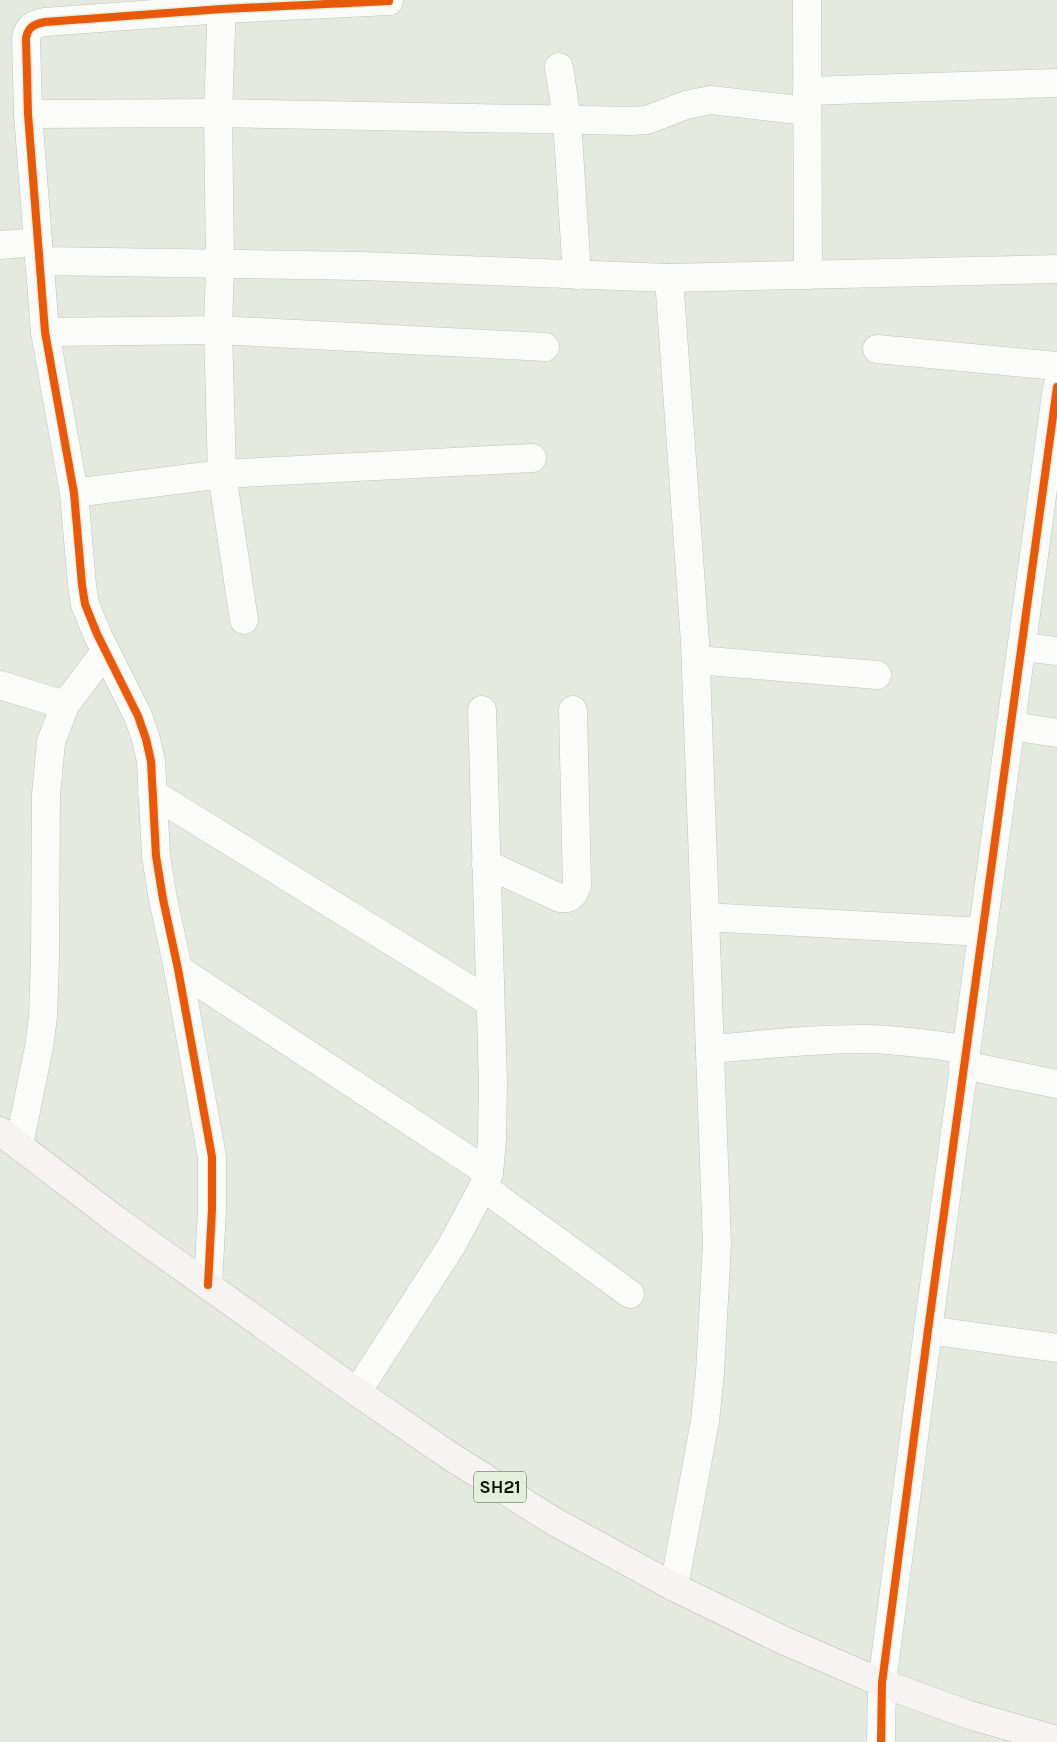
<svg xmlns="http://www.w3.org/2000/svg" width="1057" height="1742" viewBox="0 0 1057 1742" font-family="Karla,sans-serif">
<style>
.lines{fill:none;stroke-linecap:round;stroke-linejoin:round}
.street-casing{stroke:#c0c5bc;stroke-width:29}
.primary-casing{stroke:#beb9b6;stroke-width:29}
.street{stroke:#fbfcfa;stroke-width:28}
.primary{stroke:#f7f3f3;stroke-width:28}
.cycleway-casing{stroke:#e4efda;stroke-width:11}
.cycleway{stroke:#e8590c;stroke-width:8}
.labels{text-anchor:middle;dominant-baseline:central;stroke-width:5;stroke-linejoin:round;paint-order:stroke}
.shield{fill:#e4efda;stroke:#50564a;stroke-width:1}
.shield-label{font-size:18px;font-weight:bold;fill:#10140d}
</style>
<rect width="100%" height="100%" fill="#e4eadf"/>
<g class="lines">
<defs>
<g id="street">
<path d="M222,0L218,113L220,264L218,330L222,474L244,620"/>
<path d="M807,0L808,275"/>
<path d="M559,67L567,120L577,275"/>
<path d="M807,91L1057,83"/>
<path d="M28,114L218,113L632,121L647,120L686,105L711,100L807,111"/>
<path d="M0,245L38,242"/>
<path d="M39,261L362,266L669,278L1057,269"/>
<path d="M669,278L695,642L717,1244L710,1373L705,1421L674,1587"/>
<path d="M45,332L218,330L545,347"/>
<path d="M877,349L1057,366"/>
<path d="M74,493L222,474L532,458"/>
<path d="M1022,647L1057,651"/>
<path d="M696,660L877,675"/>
<path d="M0,685L65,705"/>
<path d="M1011,726L1057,733"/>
<path d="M152,793L490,1002"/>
<path d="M486,864L560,898H568L573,894L577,886L573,710"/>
<path d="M705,917L983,932"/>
<path d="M178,969L489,1173"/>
<path d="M710,1049C763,1045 817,1038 870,1039C902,1040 934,1045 966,1049"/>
<path d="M963,1065L1057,1084"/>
<path d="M19,1145L39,1047L43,1017L45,959L46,795L51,742L65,705L105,652"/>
<path d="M483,1187L630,1294"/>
<path d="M208,1285L212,1209V1157L178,969L163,899L156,856L151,761L146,739L138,716L97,634L85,604L82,585L74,493L45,332L28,114L26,38C28,27 34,24 45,22L222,9L389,1"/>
<path d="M928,1330L1057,1348"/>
<path d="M357,1392L452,1245L483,1187L489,1173L492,1140L493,1084L482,710"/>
<path d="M881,1742L882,1683L928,1330L1057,387"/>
</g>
<path id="primary" d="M0,1131L116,1220L357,1392L450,1456L555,1522L674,1587L785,1641L882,1683L969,1715L1057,1740"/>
</defs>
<!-- street casing -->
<use href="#street" class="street-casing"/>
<!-- primary casing -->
<use href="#primary" class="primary-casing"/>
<!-- street -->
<use href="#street" class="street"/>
<!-- primary -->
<use href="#primary" class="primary"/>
<defs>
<g id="cycleway">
<path d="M208,1285L212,1209V1157L178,969L163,899L156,856L151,761L146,739L138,716L97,634L85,604L82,585L74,493L45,332L28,114L26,38C28,27 34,24 45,22L222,9L389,1"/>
<path d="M881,1742L882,1683L928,1330L1057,387"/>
</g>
</defs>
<!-- cycleway casing -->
<use href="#cycleway" class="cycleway-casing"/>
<!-- cycleway -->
<use href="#cycleway" class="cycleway"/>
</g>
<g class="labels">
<!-- shield labels -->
<rect class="shield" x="474" y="1471.5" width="52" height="31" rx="4"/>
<g class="shield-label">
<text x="500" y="1487">SH21</text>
</g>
</g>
</svg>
